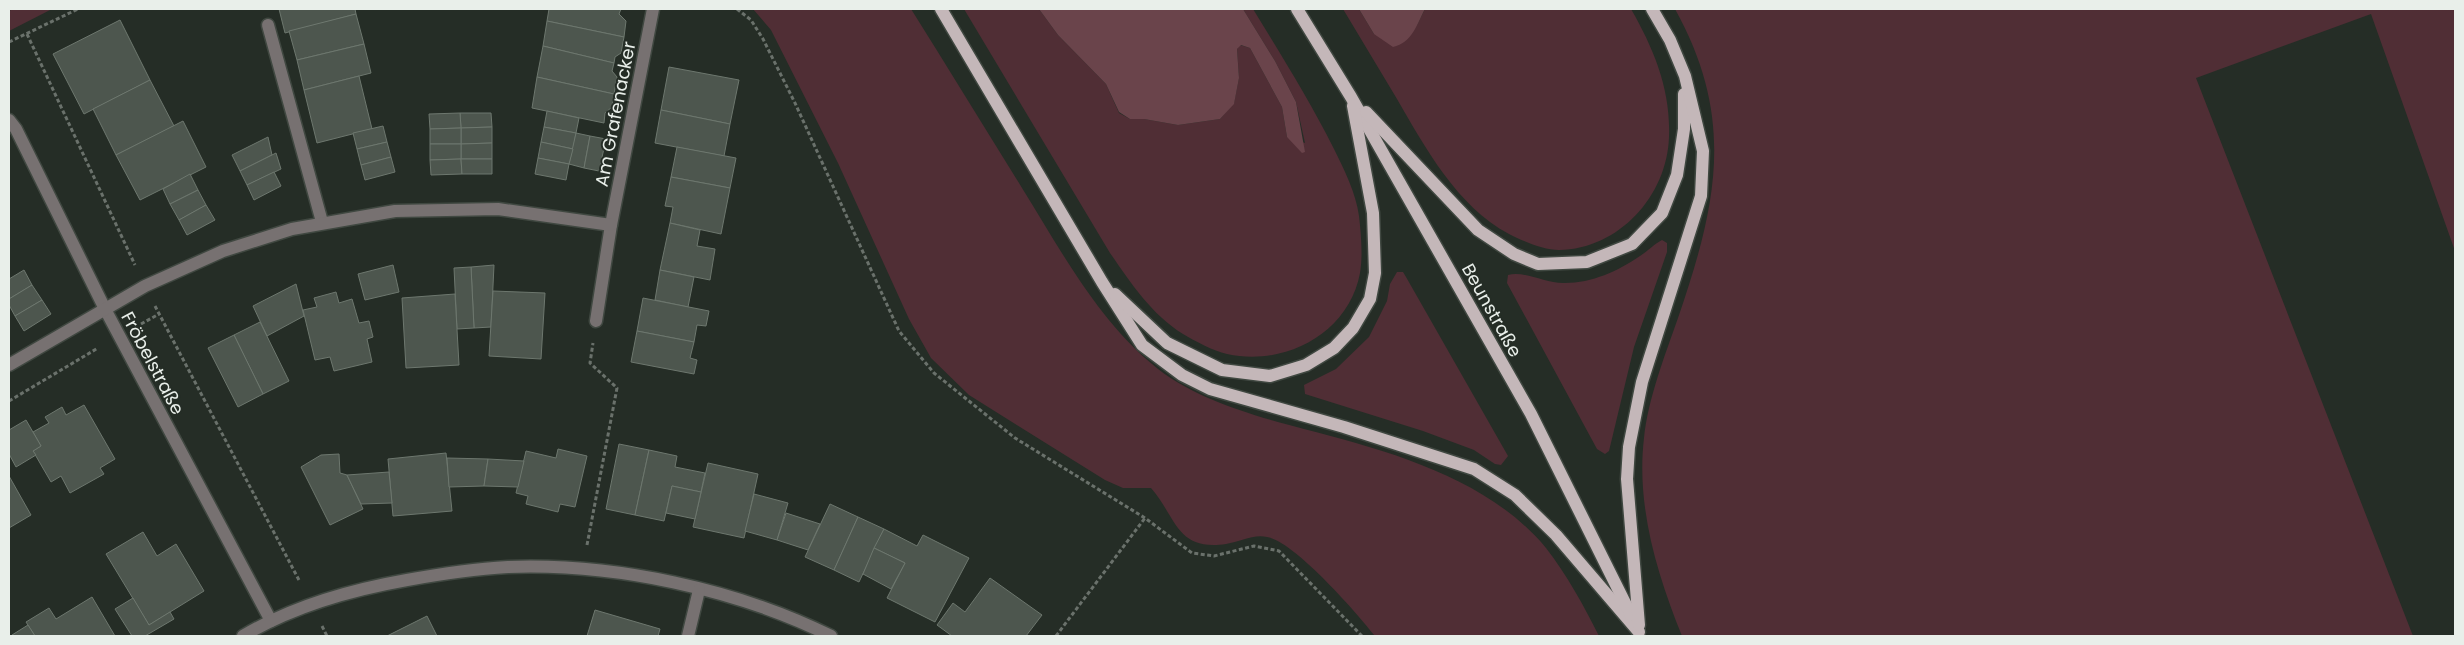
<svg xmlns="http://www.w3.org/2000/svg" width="2464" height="645" viewBox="0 0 2464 645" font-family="Poppins,sans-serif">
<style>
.green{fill:#502e35}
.forest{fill:#6a444b}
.building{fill:#4d564e;stroke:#6d776e}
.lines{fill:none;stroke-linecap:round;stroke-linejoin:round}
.minor-casing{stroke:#404841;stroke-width:15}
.major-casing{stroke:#404841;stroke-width:15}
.path{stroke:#6a716b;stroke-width:3;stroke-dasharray:4 2.5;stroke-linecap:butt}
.minor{stroke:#777171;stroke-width:12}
.major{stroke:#c4b7b9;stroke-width:12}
.labels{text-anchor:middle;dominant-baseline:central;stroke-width:4;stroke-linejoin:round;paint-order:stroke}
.street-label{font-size:18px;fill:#e9efea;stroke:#252d26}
</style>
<rect width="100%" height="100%" fill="#252d26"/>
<!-- green -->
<g class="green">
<path d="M13,9H52L9,31V11Z"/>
<path d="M753,9H911C948,68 985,128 1022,188C1060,249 1096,317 1152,364C1191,398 1254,416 1304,429C1389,451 1488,478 1546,548C1567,575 1584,606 1599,636H1375C1357,613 1294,541 1267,537C1253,534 1240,542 1226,544C1176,551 1177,518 1151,488H1123L1105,480L969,395L931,358L909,319L838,163L771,30Z"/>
<path d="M964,9H1039L1058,35L1106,84L1119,113L1130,119H1144L1178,125L1220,119L1234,103L1239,78L1237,49L1240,45L1250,48L1282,107L1287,137L1305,143L1296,102L1275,61L1243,9H1253C1281,55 1310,101 1334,149C1344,169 1356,193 1359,216C1361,233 1363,256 1360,273C1349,333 1285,367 1227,354C1213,351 1195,341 1183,334C1151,314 1131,283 1110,253Z"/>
<path d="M1343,9H1359L1374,34L1417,25L1425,9H1631C1654,49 1671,90 1669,137C1667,196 1619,249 1559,250C1543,250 1523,241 1509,234C1457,206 1426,149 1397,99C1379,69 1361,39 1343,9Z"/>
<path d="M1675,9H2455V251L2371,14L2196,78L2413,636H1682C1657,574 1636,506 1644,438C1648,399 1665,355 1678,318C1717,204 1736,119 1675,9Z"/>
<path d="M1662,240L1667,243V252L1634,347L1609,451L1605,454L1597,449L1507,283L1508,275C1524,270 1546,284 1565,283C1592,283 1618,271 1640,256C1648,251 1654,244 1662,240Z"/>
<path d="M1397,272H1403L1406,277L1508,456L1501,465L1495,464L1474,450L1423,431L1305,394L1304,385L1336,369L1369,337L1387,301L1390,284Z"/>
</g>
<!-- forest -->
<g class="forest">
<path d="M1039,9H1243L1275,61L1296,102L1305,152L1302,153L1287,137L1282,107L1250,48L1241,45L1237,49L1239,78L1234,104L1220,119L1178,125L1144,119H1130L1119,112L1106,84L1058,35Z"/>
<path d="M1359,9H1425C1417,24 1412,43 1393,47L1374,34Z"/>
</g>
<!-- building -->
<g class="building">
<path d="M279,9H355L356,14L285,33Z"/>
<path d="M549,9H621L619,14L626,21L624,37L547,21Z"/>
<path d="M356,14L364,44L297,60L289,31Z"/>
<path d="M120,20L150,80L84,114L53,54Z"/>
<path d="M547,21L624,37L621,53L615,57L614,63L543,46Z"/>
<path d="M364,44L371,73L304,90L297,60Z"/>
<path d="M543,46L614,63L612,71L617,77L614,94L537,77Z"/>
<path d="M669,67L739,80L730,124L661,110Z"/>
<path d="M359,76L372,129L317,143L304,90Z"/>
<path d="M537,77L614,94L612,107L605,113L604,123L532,108Z"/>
<path d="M150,80L174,126L116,155L93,109Z"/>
<path d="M661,110L730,124L724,156L655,143Z"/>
<path d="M547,111L579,118L576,133L544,127Z"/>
<path d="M460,113H491L492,127L461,128Z"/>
<path d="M460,113L461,128L430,129L429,114Z"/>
<path d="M183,121L206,167L140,200L116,155Z"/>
<path d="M383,126L387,142L357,149L353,133Z"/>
<path d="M492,127V143L461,144V128Z"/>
<path d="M544,127L576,133L573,149L541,142Z"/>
<path d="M461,128V144H430V129Z"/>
<path d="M576,133L590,136L584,168L569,164Z"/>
<path d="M590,136L606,139L599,171L584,168Z"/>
<path d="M268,137L272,155L240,171L232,155Z"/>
<path d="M387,142L391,157L361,165L357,149Z"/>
<path d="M541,142L573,149L569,164L538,158Z"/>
<path d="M492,143V159H461V144Z"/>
<path d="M430,144H461V159L430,160Z"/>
<path d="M677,147L736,158L730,188L671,177Z"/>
<path d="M276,153L281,169L247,185L240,171Z"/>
<path d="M391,157L395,172L365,180L361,165Z"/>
<path d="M538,158L569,164L566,180L535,174Z"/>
<path d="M461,159L462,174L431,175L430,160Z"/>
<path d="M461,159H492V174H462Z"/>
<path d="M274,172L281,186L254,200L247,185Z"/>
<path d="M190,174L198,190L170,204L163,189Z"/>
<path d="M671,177L730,188L721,234L670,223L673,207L665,206Z"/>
<path d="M198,190L206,205L179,220L170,204Z"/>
<path d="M206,205L215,220L187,235L179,220Z"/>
<path d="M670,223L700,230L697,246L715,249L710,280L660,270Z"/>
<path d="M393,265L399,292L365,300L358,274Z"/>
<path d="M494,265L491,327L474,328L471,267Z"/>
<path d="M471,267L474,328L457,329L454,268Z"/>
<path d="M24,270L32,285L9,299V279Z"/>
<path d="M660,270L694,277L688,307L655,300Z"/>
<path d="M296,284L304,316L267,336L253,306Z"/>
<path d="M32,285L42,300L15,316L9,305V299Z"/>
<path d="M493,291L545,293L541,359L489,356Z"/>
<path d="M336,292L339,303L352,299L359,323L369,321L373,337L367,339L372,362L334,371L330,357L315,360L303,310L317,307L314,298Z"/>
<path d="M455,294L459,365L406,368L402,298Z"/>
<path d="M643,298L709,311L706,326L697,325L694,342L637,331Z"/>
<path d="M42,300L51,314L24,331L15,316Z"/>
<path d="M260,322L289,381L263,394L234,335Z"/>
<path d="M637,331L694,342L690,358L697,360L694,374L631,362Z"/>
<path d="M234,335L263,394L238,407L208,348Z"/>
<path d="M84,405L115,459L100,468L104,474L70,493L61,476L51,482L33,451L41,446L33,432L49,423L45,417L62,407L66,415Z"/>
<path d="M26,420L41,446L33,451L36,455L16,467L9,454V430Z"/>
<path d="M619,444L649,450L635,515L606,509Z"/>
<path d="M558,449L587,456L575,507L560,504L558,512L526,504L528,496L516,493L526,451L556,458Z"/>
<path d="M649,450L677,456L675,467L705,473L701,492L672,486L664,521L635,515Z"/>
<path d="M446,453L452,511L393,516L388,459Z"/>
<path d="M339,454L340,473L347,475L363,509L330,525L301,467L321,455Z"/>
<path d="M447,458L488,459L484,486L449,487Z"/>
<path d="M488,459L524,461L518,487L484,486Z"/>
<path d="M708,463L758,474L744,538L693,527Z"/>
<path d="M389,472L392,503L361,504L347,475Z"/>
<path d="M9,476L31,515L9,528Z"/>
<path d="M672,486L701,492L695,519L666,513Z"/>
<path d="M754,494L788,503L777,540L745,531Z"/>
<path d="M830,504L858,517L834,570L805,557Z"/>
<path d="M786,513L820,524L808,550L777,540Z"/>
<path d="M858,517L884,529L859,582L834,570Z"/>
<path d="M884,529L917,546L923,535L969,558L935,622L887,598L905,563L874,548Z"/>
<path d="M143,532L157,556L176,544L204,591L149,625L106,554Z"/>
<path d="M874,548L905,563L891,589L863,574Z"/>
<path d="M990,578L1042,615L1026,636H952L937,625L953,603L965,612Z"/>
<path d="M92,597L115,636H35L26,622L49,608L56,619Z"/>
<path d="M133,598L149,625L170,612L174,619L145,636H132L115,609Z"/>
<path d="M595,610L660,629L658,636H587Z"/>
<path d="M427,616L437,636H387Z"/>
<path d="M28,625L35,636H13L12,635Z"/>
</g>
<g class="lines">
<defs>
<g id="minor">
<path d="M268,25L322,222"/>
<path d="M9,120L16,129L105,309L271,621"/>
<path d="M596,321L611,225L653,9"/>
<path d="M9,365L145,286L223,251L292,229L395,211L498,209L611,225"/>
<path d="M243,636C293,606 350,590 407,580C440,574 474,569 508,567C614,563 736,589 831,636"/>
<path d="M688,636L699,590"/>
</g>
<g id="major">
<path d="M941,9L1102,282L1142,345L1182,375L1210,389L1344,427L1474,469L1515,495L1556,535L1639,632"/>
<path d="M1297,9L1351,97L1531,414L1631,615"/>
<path d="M1366,112L1478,230L1514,254L1538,264L1587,262L1632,244L1662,213L1677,175L1684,129V94"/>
<path d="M1115,294L1167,343L1222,370L1270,376L1306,365L1334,348L1353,328L1370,299L1375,273L1373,213L1353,106"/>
<path d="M1639,625L1627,479L1629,447L1642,382L1701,196L1703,151L1685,76L1670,40L1652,9"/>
</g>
</defs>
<!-- minor casing -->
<use href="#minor" class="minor-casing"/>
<!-- major casing -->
<use href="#major" class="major-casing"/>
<!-- path -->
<g class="path">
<path d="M737,9L751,20L763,39L795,103L899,331L934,373L1015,438L1145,518L1192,553L1214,556L1254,546L1279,551L1362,636"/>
<path d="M27,34L135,265"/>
<path d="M9,42L78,9"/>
<path d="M155,306L300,582"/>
<path d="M141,324L159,314"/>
<path d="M9,401L98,348"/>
<path d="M587,545L617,388L590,363L593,343"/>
<path d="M322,626L327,636"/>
<path d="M1056,636L1145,518"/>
</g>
<!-- minor -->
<use href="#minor" class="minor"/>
<!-- major -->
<use href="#major" class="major"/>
</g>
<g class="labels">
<!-- street labels -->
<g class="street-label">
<text transform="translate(615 114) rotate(-79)">Am Grafenacker</text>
<text transform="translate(1492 310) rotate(61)">Beunstraße</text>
<text transform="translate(153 363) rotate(62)">Fröbelstraße</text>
</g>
</g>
<!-- border -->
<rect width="2464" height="645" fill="none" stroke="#e9efea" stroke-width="20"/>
</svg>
